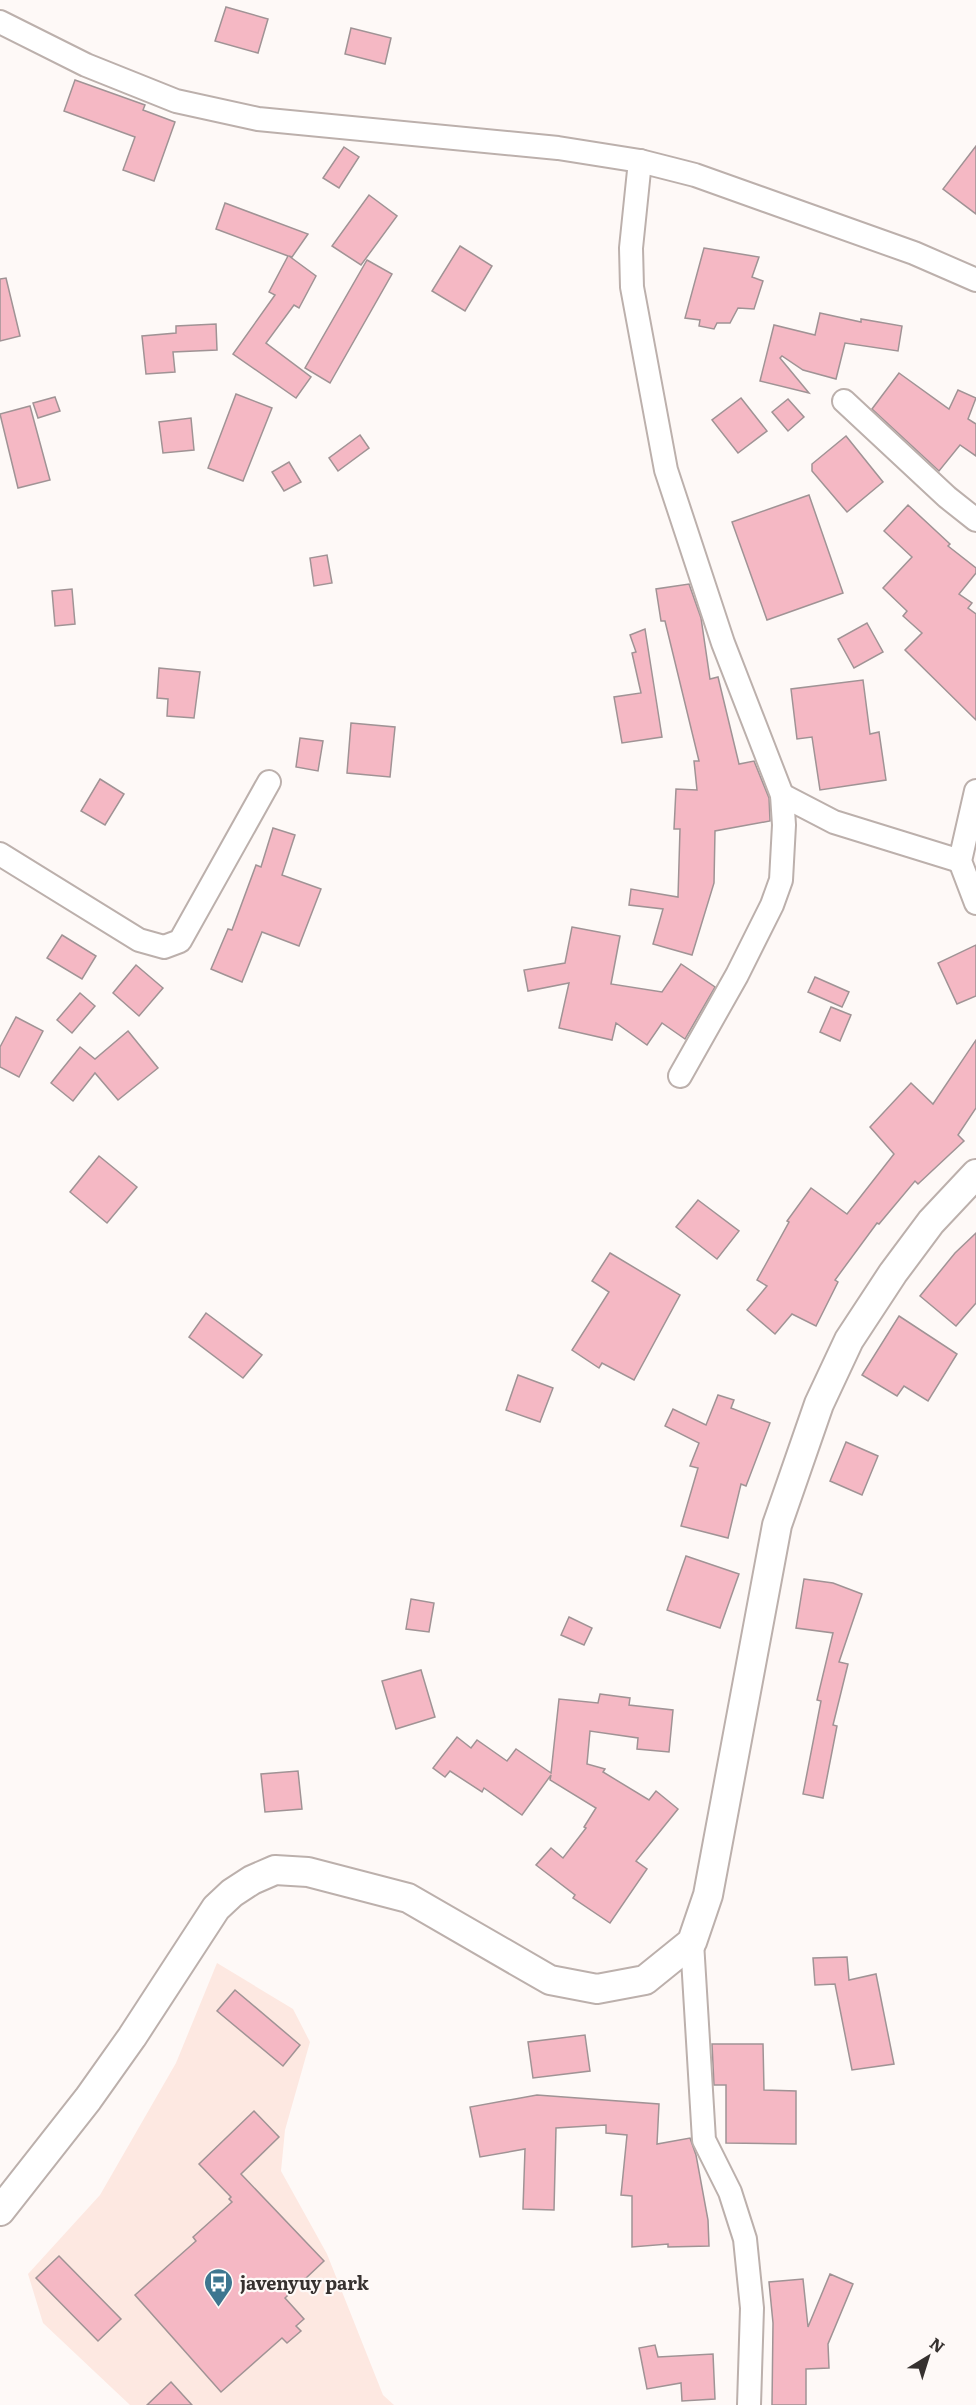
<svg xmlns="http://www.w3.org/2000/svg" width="976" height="2405" viewBox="0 0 976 2405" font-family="Literata,serif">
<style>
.built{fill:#fde8e1}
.building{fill:#f5b8c4;stroke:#a09395;stroke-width:1.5}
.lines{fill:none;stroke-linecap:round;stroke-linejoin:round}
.minor-casing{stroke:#bcb0ac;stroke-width:26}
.major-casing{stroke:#bcb0ac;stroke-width:32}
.minor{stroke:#fff;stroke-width:22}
.major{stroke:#fff;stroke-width:28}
.labels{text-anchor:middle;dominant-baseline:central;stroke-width:4.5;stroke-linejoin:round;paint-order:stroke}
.poi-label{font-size:18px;font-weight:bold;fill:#36312f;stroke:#fef9f7;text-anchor:start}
</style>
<rect width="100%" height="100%" fill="#fef9f7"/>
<!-- built -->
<path class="built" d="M217,1963L293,2009L310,2042L285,2130L281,2171L327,2254L383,2395L394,2405H130L43,2323L28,2274L100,2195L176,2063Z"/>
<!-- building -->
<g class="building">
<path d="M226,7L268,19L258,53L215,41Z"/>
<path d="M351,28L391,38L385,64L345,54Z"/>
<path d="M75,80L145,105L143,110L175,122L154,181L123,170L135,137L64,111Z"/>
<path d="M976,146V214L943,189Z"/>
<path d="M344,147L359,157L339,188L323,178Z"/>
<path d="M369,195L397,216L361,265L332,246Z"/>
<path d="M225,203L308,234L292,257L289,256L316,276L299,308L294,305L266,343L311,377L296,398L233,354L275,295L269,292L288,256L216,229Z"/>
<path d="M460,246L492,266L465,311L432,291Z"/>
<path d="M704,248L759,257L752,277L763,281L754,309L738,308L730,323H717L714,329L699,326L700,320L685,318Z"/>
<path d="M367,260L392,274L330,383L305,368Z"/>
<path d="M6,278L20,336L0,341V279Z"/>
<path d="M820,313L861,322V319L902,326L898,351L845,343L836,379L803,370L782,356L780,358L809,393L760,381L774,325L815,335Z"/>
<path d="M216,324L217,350L173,352L175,372L146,374L142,336L176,333V326Z"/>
<path d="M899,373L949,409L958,390L976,398L968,419L976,424V456L960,445L939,471L872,409Z"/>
<path d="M236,394L272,408L243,481L208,468Z"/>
<path d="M55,397L60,411L38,418L33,403Z"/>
<path d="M741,398L767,431L738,453L712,420Z"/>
<path d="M788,399L804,417L788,431L772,412Z"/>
<path d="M30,406L50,480L18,488L0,414Z"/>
<path d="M191,418L194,450L163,453L159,422Z"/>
<path d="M360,435L369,448L338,471L329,458Z"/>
<path d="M846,436L883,482L847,512L812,471V464Z"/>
<path d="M289,462L301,482L284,491L272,472Z"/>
<path d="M809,495L843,593L767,620L732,522Z"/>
<path d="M908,505L950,544L948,546L976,568V573L959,594L972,603L968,608L976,614V720L905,650L922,633L903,616L907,611L883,588L912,557L884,531Z"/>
<path d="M327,555L332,583L314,586L310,558Z"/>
<path d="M689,584L701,618L710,679L718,677L739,764L754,761L769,798L770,821L715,831L714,883L692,955L653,944L663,909L629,905L631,889L678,897L680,829H674L676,789L697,790L694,761H699L665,621H661L656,589Z"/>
<path d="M72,589L75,624L55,626L52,591Z"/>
<path d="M867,623L883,652L854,668L838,639Z"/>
<path d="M645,629L662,737L622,743L614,697L641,693L632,653L636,652L630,635Z"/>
<path d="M159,668L200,672L194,718L167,716L168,699L157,698Z"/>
<path d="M863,680L870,734L879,732L886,780L820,790L812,737L797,739L791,689Z"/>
<path d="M351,723L395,727L390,777L347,773Z"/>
<path d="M300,738L323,741L318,771L296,767Z"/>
<path d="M100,779L124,794L105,825L81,811Z"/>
<path d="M273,828L295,835L282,875L321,889L299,946L262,932L242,982L211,969L228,929L232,930L256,865L261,867Z"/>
<path d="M572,927L620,936L611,984L662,992L681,964L715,987L685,1039L662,1023L647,1045L616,1023L612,1040L559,1028L569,983L528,991L524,970L565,963Z"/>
<path d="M62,935L96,956L82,979L47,958Z"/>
<path d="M976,945V996L957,1004L938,963Z"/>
<path d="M136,965L163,988L139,1016L113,993Z"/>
<path d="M815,977L849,992L842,1007L808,992Z"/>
<path d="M80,993L95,1006L72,1033L57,1020Z"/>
<path d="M831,1007L851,1015L840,1041L820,1032Z"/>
<path d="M16,1017L43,1031L19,1077L0,1067V1047Z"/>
<path d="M128,1031L158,1068L118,1100L95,1073L73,1101L51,1083L80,1047L95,1059Z"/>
<path d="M976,1040V1108L958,1135L964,1141L918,1184L915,1181L879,1224L877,1223L835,1280L838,1282L816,1326L792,1314L775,1334L747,1310L767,1286L757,1280L789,1222L787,1221L811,1188L847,1214L894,1154L870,1127L911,1083L933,1104Z"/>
<path d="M99,1156L137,1187L107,1223L70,1192Z"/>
<path d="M698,1200L739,1231L717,1259L676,1227Z"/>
<path d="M976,1233V1303L956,1326L920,1296L955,1253Z"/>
<path d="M610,1253L680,1295L634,1380L602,1363L599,1368L572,1350L609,1292L592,1281Z"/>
<path d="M206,1313L262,1355L243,1378L189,1337Z"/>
<path d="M899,1316L957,1354L928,1401L904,1386L897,1396L862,1375Z"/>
<path d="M518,1375L553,1388L540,1422L506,1410Z"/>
<path d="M718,1395L734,1400L731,1408L770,1423L746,1486L741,1484L728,1538L681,1526L698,1468L690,1466L699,1443L665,1426L673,1409L706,1425Z"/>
<path d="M846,1442L878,1456L862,1495L830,1481Z"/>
<path d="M686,1556L739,1574L720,1628L667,1610Z"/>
<path d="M804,1579L833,1583L862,1594L839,1662L848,1664L833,1725L837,1726L823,1798L803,1794L821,1701L817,1700L833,1633L796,1628Z"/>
<path d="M411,1599L434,1603L429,1632L406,1629Z"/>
<path d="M569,1617L592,1628L584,1645L561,1635Z"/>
<path d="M421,1670L435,1717L396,1729L382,1681Z"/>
<path d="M600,1694L630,1698L629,1705L673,1710L669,1752L637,1749L638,1738L590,1731L587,1764L605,1769L603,1772L649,1800L656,1791L678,1809L636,1861L647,1869L610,1923L573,1898L575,1895L536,1865L551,1848L563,1858L586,1828L584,1827L596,1808L550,1780L551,1775L522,1815L484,1788L482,1792L450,1771L445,1777L433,1768L457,1737L471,1748L477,1740L507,1761L516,1749L551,1773L559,1699L598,1703Z"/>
<path d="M298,1771L302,1809L265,1812L261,1774Z"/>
<path d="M847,1957L849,1980L876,1974L894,2064L852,2070L835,1984L815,1985L813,1958Z"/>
<path d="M235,1990L300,2045L283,2066L217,2011Z"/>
<path d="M585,2035L590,2071L533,2078L528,2042Z"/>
<path d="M712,2044H763L764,2090L796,2091V2144L726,2143V2085H714Z"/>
<path d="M537,2095L659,2104L657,2144L690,2138L696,2155L708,2220L709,2246L668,2247V2244L632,2247V2196L621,2195L627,2135L606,2133V2125L556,2128L554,2210L523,2209L525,2149L480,2157L470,2107Z"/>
<path d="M254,2111L279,2137L241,2174L324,2261L285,2298L304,2319L296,2326L301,2331L287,2343L282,2338L221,2392L135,2295L196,2241L193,2237L232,2202L229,2199L231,2197L199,2164Z"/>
<path d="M59,2256L121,2319L98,2341L36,2278Z"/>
<path d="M830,2274L853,2284L828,2344L829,2368L806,2369V2405H772L773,2323L769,2282L803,2279L808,2327Z"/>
<path d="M655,2345L658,2357L713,2354L715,2399L682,2401L681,2383L647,2389L639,2348Z"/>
<path d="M171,2382L192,2405H147Z"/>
</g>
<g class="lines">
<defs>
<g id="minor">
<path d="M0,22L86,65L176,101L258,119L558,148L640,161L695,175L914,253L976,280"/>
<path d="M640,161L631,248L632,287L666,470L723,643L782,795L784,825L781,880L772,905L737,975L680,1076"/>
<path d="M844,401L947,497L976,520"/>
<path d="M976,791L960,861L976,903"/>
<path d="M782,795L834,822L960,861"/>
<path d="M0,854L139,940L164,947L180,941L269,782"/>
<path d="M692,1942L704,2140L730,2192L745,2239L752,2308L749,2405"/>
</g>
<path id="major" d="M0,2211L88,2099L132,2037L216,1908L232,1893L252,1880L275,1870L308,1872L408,1898L550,1980L597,1989L645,1980L692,1942L708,1895L777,1525L819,1404L849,1340L893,1273L931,1222L976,1174"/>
</defs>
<!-- minor casing -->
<use href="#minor" class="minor-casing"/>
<!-- major casing -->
<use href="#major" class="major-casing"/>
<!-- minor -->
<use href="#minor" class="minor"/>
<!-- major -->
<use href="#major" class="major"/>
</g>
<!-- icons -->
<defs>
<symbol id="bus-pin" viewBox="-11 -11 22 30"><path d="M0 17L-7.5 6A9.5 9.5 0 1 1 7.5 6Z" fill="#3d7690" stroke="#fef9f7"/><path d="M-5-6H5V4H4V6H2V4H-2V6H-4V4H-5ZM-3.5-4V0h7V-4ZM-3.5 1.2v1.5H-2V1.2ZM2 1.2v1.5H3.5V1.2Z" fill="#fff"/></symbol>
</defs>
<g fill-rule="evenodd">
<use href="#bus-pin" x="202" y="2266" width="33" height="45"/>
</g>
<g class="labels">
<!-- poi labels -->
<g class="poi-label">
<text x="240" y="2282">javenyuy park</text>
</g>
</g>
<!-- north arrow -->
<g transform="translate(928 2357) rotate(38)" stroke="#fef9f7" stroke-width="4.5" paint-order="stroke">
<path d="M0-4.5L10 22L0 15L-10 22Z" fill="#36312f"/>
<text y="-9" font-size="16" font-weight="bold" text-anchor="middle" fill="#36312f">N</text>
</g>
</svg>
